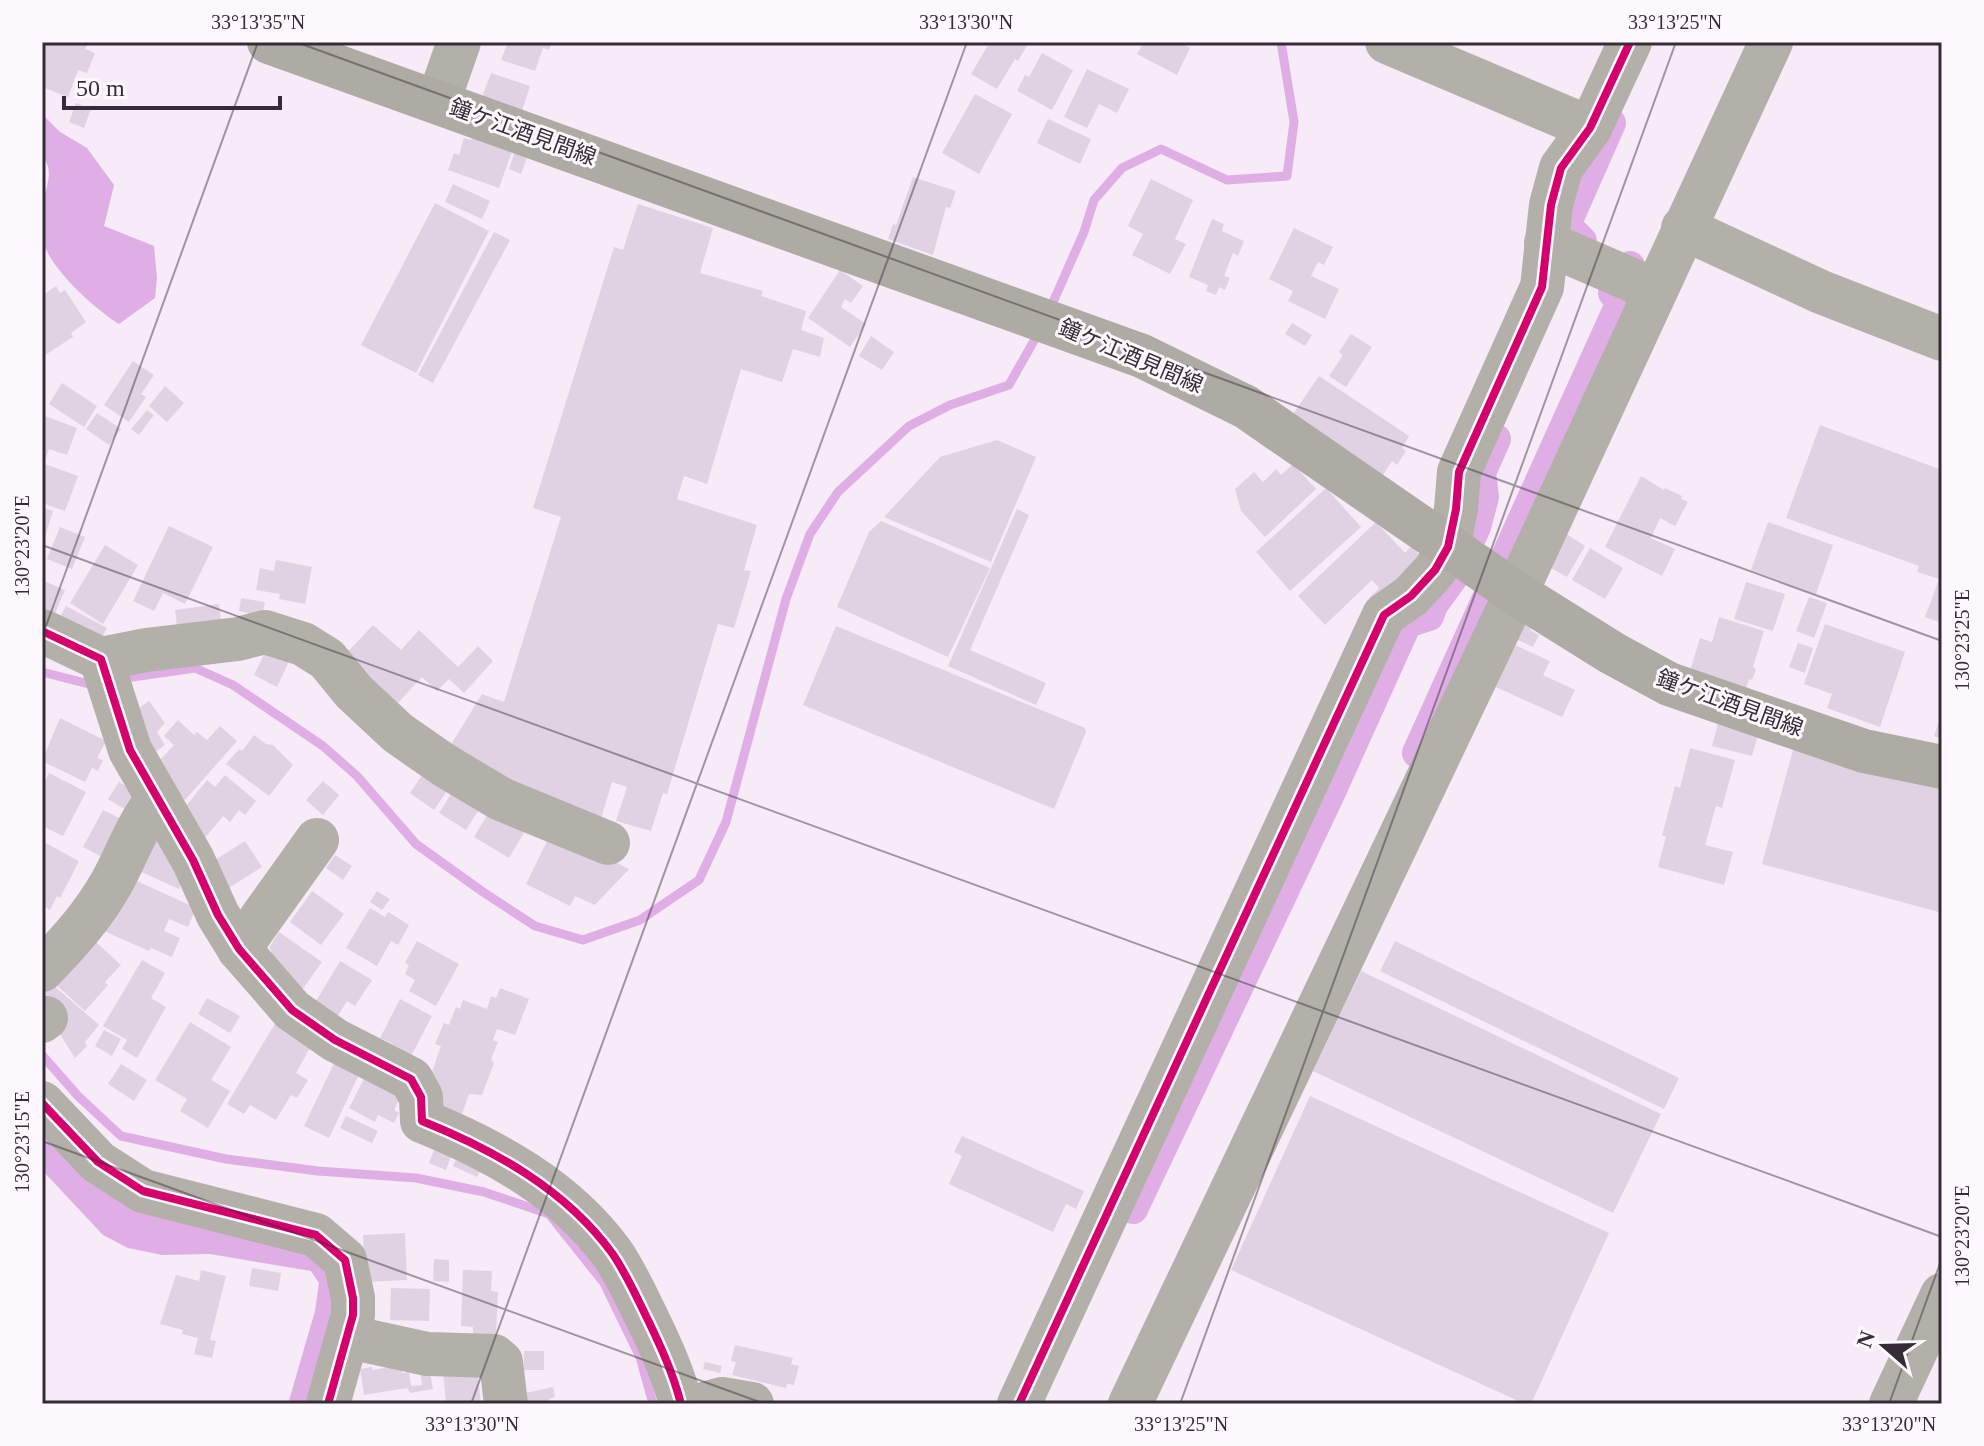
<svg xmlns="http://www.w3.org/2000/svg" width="1984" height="1446" viewBox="0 0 1984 1446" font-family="'Times New Roman','Noto Sans JP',serif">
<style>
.water{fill:#dfaee4}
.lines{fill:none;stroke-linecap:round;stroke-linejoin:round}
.stream{stroke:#dfaee4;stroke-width:9}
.canal{stroke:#dfaee4;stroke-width:30}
.building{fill:#e1d2e3}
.minor{stroke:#b2b0a8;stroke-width:44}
.major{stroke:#aeaaa4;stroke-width:44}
.cycleway-casing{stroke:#fef9ff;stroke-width:13}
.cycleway{stroke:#d6006c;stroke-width:8}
.ticks{fill:none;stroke:#362c37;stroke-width:2;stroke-opacity:0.45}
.labels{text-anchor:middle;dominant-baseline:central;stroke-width:6;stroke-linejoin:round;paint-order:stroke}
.street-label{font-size:22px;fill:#362c37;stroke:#fef9ff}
.neatline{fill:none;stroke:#362c37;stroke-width:3}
.ticks-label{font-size:20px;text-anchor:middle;fill:#362c37}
</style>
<rect width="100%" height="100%" fill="#f6ebf7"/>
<!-- water -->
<g class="water">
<path d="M42,114L60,132L87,148L114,185L104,226L154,246L157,278L155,298L119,324C95,309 50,269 43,241C41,230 41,214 43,203C46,186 55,171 42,156Z"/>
<path d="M42,1120L94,1174L305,1241L344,1292L317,1404H288L315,1311L319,1283L311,1271L210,1254L162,1255L128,1248L103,1235L42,1170Z"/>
</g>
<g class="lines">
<!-- stream -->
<g class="stream">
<path d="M1050,309L1084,232L1094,200L1122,168L1161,149L1227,180L1287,176L1294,122L1281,42"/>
<path d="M42,672L89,684L96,683"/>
<path d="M118,679L195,668L233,685L323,746L357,776L416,844L483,892L535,926L583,940L640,920L699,880L726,822L786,599L810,534L838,492L909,426L950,405L1009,385L1040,330"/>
<path d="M42,1055L78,1096L121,1136L226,1159L318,1171L416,1178L484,1192L549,1214L604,1283L640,1357L653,1404"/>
</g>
<!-- canal -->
<g class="canal">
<path d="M1582,241L1566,225L1611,123"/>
<path d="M1417,753L1621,302L1613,293L1630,266"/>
<path d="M1133,1209L1329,796L1407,623L1429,616L1433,605L1452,579L1476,527L1484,497L1481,473L1496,439"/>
</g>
</g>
<!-- building -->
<g class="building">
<path d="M42,42H88L85,49L95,53L87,73L78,70L68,97L42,87Z"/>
<path d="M508,42H552L549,50L543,48L535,71L501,60Z"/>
<path d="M990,42H1029L1018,61L1015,59L997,89L971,74Z"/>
<path d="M1144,42H1178L1190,48L1177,75L1137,54Z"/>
<path d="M1042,53L1073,70L1052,110L1017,91L1025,75L1029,77Z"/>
<path d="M1087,69L1129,89L1117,113L1099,104L1087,128L1064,117Z"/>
<path d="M491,73L530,86L521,114L481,100Z"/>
<path d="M975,94L1012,114L979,174L942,153Z"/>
<path d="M76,103L91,109L84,128L69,122Z"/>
<path d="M1048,119L1091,139L1080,164L1037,143Z"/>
<path d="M475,129L515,143L499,188L448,170L454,153L459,155L464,138L471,140Z"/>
<path d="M517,145L530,149L521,174L509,169Z"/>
<path d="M913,177L956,191L950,208L946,207L933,255L888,239L893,224L896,225Z"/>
<path d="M1151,179L1193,200L1175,239L1186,244L1170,274L1132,255L1143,234L1128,226Z"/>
<path d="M453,184L490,201L482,219L445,202Z"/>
<path d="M435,203L489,231L416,373L361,345Z"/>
<path d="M638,204L713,228L700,273L763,291L761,296L806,311L801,330L824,338L820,357L793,349L782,382L741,369L707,484L684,476L677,499L757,525L744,570L751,571L734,628L718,624L667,794L663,793L651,831L616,821L627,787L612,782L599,825L447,751L482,694L504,702L561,517L533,508L614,247L623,250Z"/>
<path d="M1212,219L1224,224L1222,231L1244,241L1238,256L1233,253L1224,276L1230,278L1225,290L1219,287L1216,295L1206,291L1208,285L1189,277Z"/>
<path d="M1294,228L1333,247L1324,265L1318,262L1311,276L1339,289L1325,319L1288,301L1293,291L1269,279Z"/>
<path d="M494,232L510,240L433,383L418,375Z"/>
<path d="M840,270L863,286L851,303L845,299L841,307L866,324L850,347L808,318Z"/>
<path d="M56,286L60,293L65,290L86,322L71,333L73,337L42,357V296Z"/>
<path d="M1292,323L1312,335L1305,346L1285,334Z"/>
<path d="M1351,334L1372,347L1346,387L1329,376L1343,355L1339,352Z"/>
<path d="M871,336L894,352L882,370L859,356Z"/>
<path d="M133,361L154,375L141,394L146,397L129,422L104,405Z"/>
<path d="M1319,376L1409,436L1402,448L1406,451L1397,465L1392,461L1383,475L1293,414Z"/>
<path d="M62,383L97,406L84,427L49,404Z"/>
<path d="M165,386L184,403L167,422L149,406Z"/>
<path d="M147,410L154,415L139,435L131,429Z"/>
<path d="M97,413L121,429L109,445L86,429Z"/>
<path d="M42,415L77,428L67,455L49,449L46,458L42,457Z"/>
<path d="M1820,425L1942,470V623L1925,617L1939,579L1917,572L1919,566L1786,518Z"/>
<path d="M997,440L1036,457L991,562L884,517L940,457Z"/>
<path d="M42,463L78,476L65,511L42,503Z"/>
<path d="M1293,464L1316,489L1265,537L1241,511L1235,489L1254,472L1263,482L1276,469L1281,475Z"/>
<path d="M1641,476L1664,490L1665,488L1682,496L1681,499L1688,502L1675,526L1660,518L1651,538L1675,549L1662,576L1605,547Z"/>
<path d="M1326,488L1361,527L1290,591L1256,552Z"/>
<path d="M42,507L53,511L43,543H42Z"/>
<path d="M1017,509L1029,515L970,650L1046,683L1036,705L948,666Z"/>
<path d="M881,521L990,568L948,657L837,607L869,532Z"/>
<path d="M1376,522L1405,553L1411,546L1423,559L1375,604L1369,598L1379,588L1372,580L1325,625L1298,596Z"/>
<path d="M1768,522L1833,545L1816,594L1751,570Z"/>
<path d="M169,526L213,547L185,604L163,593L154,611L133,601Z"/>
<path d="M60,527L85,537L72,569L47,559Z"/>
<path d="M1563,532L1585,546L1567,577L1544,564Z"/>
<path d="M105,545L138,565L103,624L70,603Z"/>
<path d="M1590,548L1623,568L1605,599L1572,580Z"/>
<path d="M276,560L312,567L305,604L279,599L280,594L256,590L260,568L274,571Z"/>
<path d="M42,580L65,590L52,620L42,616Z"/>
<path d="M1746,582L1785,594L1773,631L1734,619Z"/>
<path d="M1809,597L1827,603L1814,638L1796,631Z"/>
<path d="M241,598L265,602L262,616L239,611Z"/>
<path d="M219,604L222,629L178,635L175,610Z"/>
<path d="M66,606L107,628L96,648L55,626Z"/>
<path d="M1511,616L1532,626L1530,630L1539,635L1533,647L1503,633Z"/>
<path d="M1719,617L1764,631L1753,667L1756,669L1752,680L1749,679L1746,688L1690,671L1700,638L1712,642Z"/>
<path d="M1825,624L1905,652L1880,727L1827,708L1832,694L1804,684Z"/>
<path d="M373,625L401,650L419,630L458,667L478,646L493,661L464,693L449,679L437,691L422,677L394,707L342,658Z"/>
<path d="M836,626L1085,728L1086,732L1054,809L803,705Z"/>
<path d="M1506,641L1550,661L1543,675L1575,690L1562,717L1487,683Z"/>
<path d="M1798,643L1813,648L1805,673L1789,667Z"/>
<path d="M268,646L291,657L277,687L254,675Z"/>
<path d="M149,701L165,723L157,732L165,745L148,757L126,717Z"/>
<path d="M1942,713V739L1934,736Z"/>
<path d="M60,718L106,741L97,758L103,760L98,771L92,768L85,782L42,761Z"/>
<path d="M178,720L194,735L197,732L207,740L220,726L237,741L185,800L151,770L174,745L164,736Z"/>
<path d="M1718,724L1758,735L1752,756L1712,746Z"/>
<path d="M254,735L266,744L273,745L293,765L269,796L226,764L239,749L242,751Z"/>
<path d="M1794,746L1942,787V913L1762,864Z"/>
<path d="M1690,748L1735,760L1722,808L1716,806L1705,845L1733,852L1724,885L1658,867L1666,836H1662L1675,786L1680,788Z"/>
<path d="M427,768L451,785L434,810L410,793Z"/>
<path d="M49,773L86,792L63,836L42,826V788Z"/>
<path d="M225,775L256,801L245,815L239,810L230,822L223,816L205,838L178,816L207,780L215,787Z"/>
<path d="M323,781L339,795L323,815L306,800Z"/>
<path d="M119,782L144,797L133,814L108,799Z"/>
<path d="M456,786L483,803L466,830L439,813Z"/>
<path d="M493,805L528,826L509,858L474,837Z"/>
<path d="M103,810L132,824L106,859L83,847Z"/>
<path d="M144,831L172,844L186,873L179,889L128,866Z"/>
<path d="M552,831L629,869L595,905L575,896L570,906L526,884Z"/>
<path d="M42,841L79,861L60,898L57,896L50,910L42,905Z"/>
<path d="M245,841L262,867L224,891L207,865Z"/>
<path d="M335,855L352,866L343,880L326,868Z"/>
<path d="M126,876L196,908L188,927L169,919L164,931L180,938L172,957L151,948L149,951L97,928Z"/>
<path d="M312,891L344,914L321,945L290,922Z"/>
<path d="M377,891L390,899L382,910L370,902Z"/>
<path d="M370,908L385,917L388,912L409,925L398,945L391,941L377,966L346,948Z"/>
<path d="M279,932L322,962L299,994L263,964L272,950L269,948Z"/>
<path d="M417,941L459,964L436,1006L409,991L415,980L405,974L409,965L405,963Z"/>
<path d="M1395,941L1679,1078L1664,1109L1380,971Z"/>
<path d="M96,942L121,965L105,982L108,985L85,1011L52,981Z"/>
<path d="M142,960L165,973L151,998L166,1007L137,1058L122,1049L127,1040L103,1026Z"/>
<path d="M340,961L372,980L355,1006L347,1001L334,1022L312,1008Z"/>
<path d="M1361,971L1661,1114L1613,1213L1313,1071Z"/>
<path d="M52,984L99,1025L85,1042L87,1046L75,1058L42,1006V994Z"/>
<path d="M500,988L529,999L515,1035L497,1029L493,1040L498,1042L491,1059L494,1063L482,1095L469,1094L462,1114L427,1101L429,1080L441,1046L435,1044L444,1023L449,1025L456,1007L460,1009L463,1000L487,1009L491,996L496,998Z"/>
<path d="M207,998L240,1016L230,1033L198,1014Z"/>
<path d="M400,999L432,1016L410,1058L391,1048L393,1044L380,1038Z"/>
<path d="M279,1017L310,1048L296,1073L308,1080L297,1098L291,1095L276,1120L250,1105L244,1114L227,1104Z"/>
<path d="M190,1022L231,1047L211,1080L230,1091L208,1128L180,1111L187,1099L155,1080Z"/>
<path d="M104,1030L121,1039L112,1056L95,1046Z"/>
<path d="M339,1053L364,1064L329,1138L304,1126Z"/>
<path d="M121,1064L147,1080L134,1101L108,1084Z"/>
<path d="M367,1073L403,1092L394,1110L399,1113L394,1123L378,1115L375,1122L349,1108Z"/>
<path d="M1310,1096L1609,1233L1531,1404H1525L1231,1270Z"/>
<path d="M346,1116L378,1131L372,1143L340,1128Z"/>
<path d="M962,1136L1084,1191L1076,1209L1066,1204L1053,1232L949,1184L962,1156L954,1152Z"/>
<path d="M437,1142L454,1148L446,1170L429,1163Z"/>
<path d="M461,1149L485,1161L477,1177L453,1166Z"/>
<path d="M405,1233L407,1280L365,1282L363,1235Z"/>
<path d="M434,1259L449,1260V1282L433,1281Z"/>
<path d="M252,1268L281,1273L278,1291L249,1286Z"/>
<path d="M201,1270L226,1276L210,1340L216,1341L212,1358L194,1354L198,1338L182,1334L183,1330L160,1324L176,1275L199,1281Z"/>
<path d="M463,1270L492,1271L491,1291L498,1292L496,1336H473V1327L461,1326Z"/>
<path d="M391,1288L430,1289L429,1321L390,1320Z"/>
<path d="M735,1345L793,1358L791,1364L799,1366L794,1385L787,1384L786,1388L732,1375L736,1362L731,1361Z"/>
<rect x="524" y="1351" width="20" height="19"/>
<path d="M705,1362L722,1366L720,1373L703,1369Z"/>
<path d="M401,1365L402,1373L409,1372L411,1386L422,1385L420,1369L429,1368L433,1389L411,1393L407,1388L364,1395L360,1369L372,1367L373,1370Z"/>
<path d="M477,1368L481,1404H446L443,1372Z"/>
<path d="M553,1387L555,1397L549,1399L550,1404H520L526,1393Z"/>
</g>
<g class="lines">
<!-- minor -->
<g class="minor">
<path d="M1387,42L1590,128"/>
<path d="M438,102L459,42"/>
<path d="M1683,228L1821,292L1942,339"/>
<path d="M1546,243L1655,290"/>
<path d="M42,631L101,659L130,750L193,860L218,915L239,949L292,1010L335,1040L411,1079L421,1097L422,1121C494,1150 565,1189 612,1253C626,1273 636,1296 647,1318C661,1347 673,1373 681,1404"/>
<path d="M101,659L146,650L238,639L265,632L303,644L327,659L354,692L398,733L444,765L501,799L608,843"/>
<path d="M239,949L317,840"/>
<path d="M42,970C69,942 93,916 112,882C127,855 137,824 157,800"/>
<path d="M42,1021L46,1018"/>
<path d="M42,1103L98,1162L143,1191L316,1235L345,1260L353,1298V1315L328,1404"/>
<path d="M349,1337L427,1354L494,1356L501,1362L506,1404"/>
<path d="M704,1404L722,1399L752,1404"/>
<path d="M1019,1404L1384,615L1411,596L1435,570L1448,547L1456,509L1459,472L1542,287L1551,205L1561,168L1590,128L1630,42"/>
<path d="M1130,1404L1516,593L1771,42"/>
<path d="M1891,1404L1942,1295"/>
</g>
<!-- major -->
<path class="major" d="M269,42L1142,356L1246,407L1516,593L1612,653L1669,684L1864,751L1942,767"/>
<defs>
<g id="cycleway">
<path d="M42,631L101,659L130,750L193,860L218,915L239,949L292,1010L335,1040L411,1079L421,1097L422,1121C494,1150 565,1189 612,1253C626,1273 636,1296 647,1318C661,1347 673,1373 681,1404"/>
<path d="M42,1103L98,1162L143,1191L316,1235L345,1260L353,1298V1315L328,1404"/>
<path d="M1019,1404L1384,615L1411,596L1435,570L1448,547L1456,509L1459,472L1542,287L1551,205L1561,168L1590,128L1630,42"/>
</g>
</defs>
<!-- cycleway casing -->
<use href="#cycleway" class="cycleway-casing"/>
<!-- cycleway -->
<use href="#cycleway" class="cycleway"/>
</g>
<!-- ticks -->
<path class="ticks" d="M296,42L1942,641M1932,42L1942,46M42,545L1942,1237M42,637L258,42M42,1141L765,1404M471,1404L967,42M1180,1404L1676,42M1889,1404L1942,1258"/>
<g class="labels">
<!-- street labels -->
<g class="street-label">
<text transform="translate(523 132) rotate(20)">鐘ケ江酒見間線</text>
<text transform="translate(1131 356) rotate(23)">鐘ケ江酒見間線</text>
<text transform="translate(1730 703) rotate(20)">鐘ケ江酒見間線</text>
</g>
</g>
<!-- border -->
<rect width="1984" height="1446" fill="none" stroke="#fef9ff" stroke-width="88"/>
<!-- north arrow -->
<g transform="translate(1884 1346) rotate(290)" stroke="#fef9ff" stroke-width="6" paint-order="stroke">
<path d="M0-6L14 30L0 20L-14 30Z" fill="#362c37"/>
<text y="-12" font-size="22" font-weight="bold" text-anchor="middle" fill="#362c37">N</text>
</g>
<!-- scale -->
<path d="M64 96v12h216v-12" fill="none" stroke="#362c37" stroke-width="4"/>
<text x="76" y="96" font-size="24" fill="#362c37" stroke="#fef9ff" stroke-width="6" paint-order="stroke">50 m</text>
<rect x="44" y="44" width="1896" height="1358" class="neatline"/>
<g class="ticks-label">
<text x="258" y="29">33°13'35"N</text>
<text x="966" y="29">33°13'30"N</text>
<text x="1675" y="29">33°13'25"N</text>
<text transform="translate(22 546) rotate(-90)" y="7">130°23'20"E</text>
<text transform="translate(1962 640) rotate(-90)" y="7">130°23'25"E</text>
<text transform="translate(22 1142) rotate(-90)" y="7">130°23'15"E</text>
<text transform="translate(1962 1236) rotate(-90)" y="7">130°23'20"E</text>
<text x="472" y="1431">33°13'30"N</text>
<text x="1181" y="1431">33°13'25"N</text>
<text x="1889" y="1431">33°13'20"N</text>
</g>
</svg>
